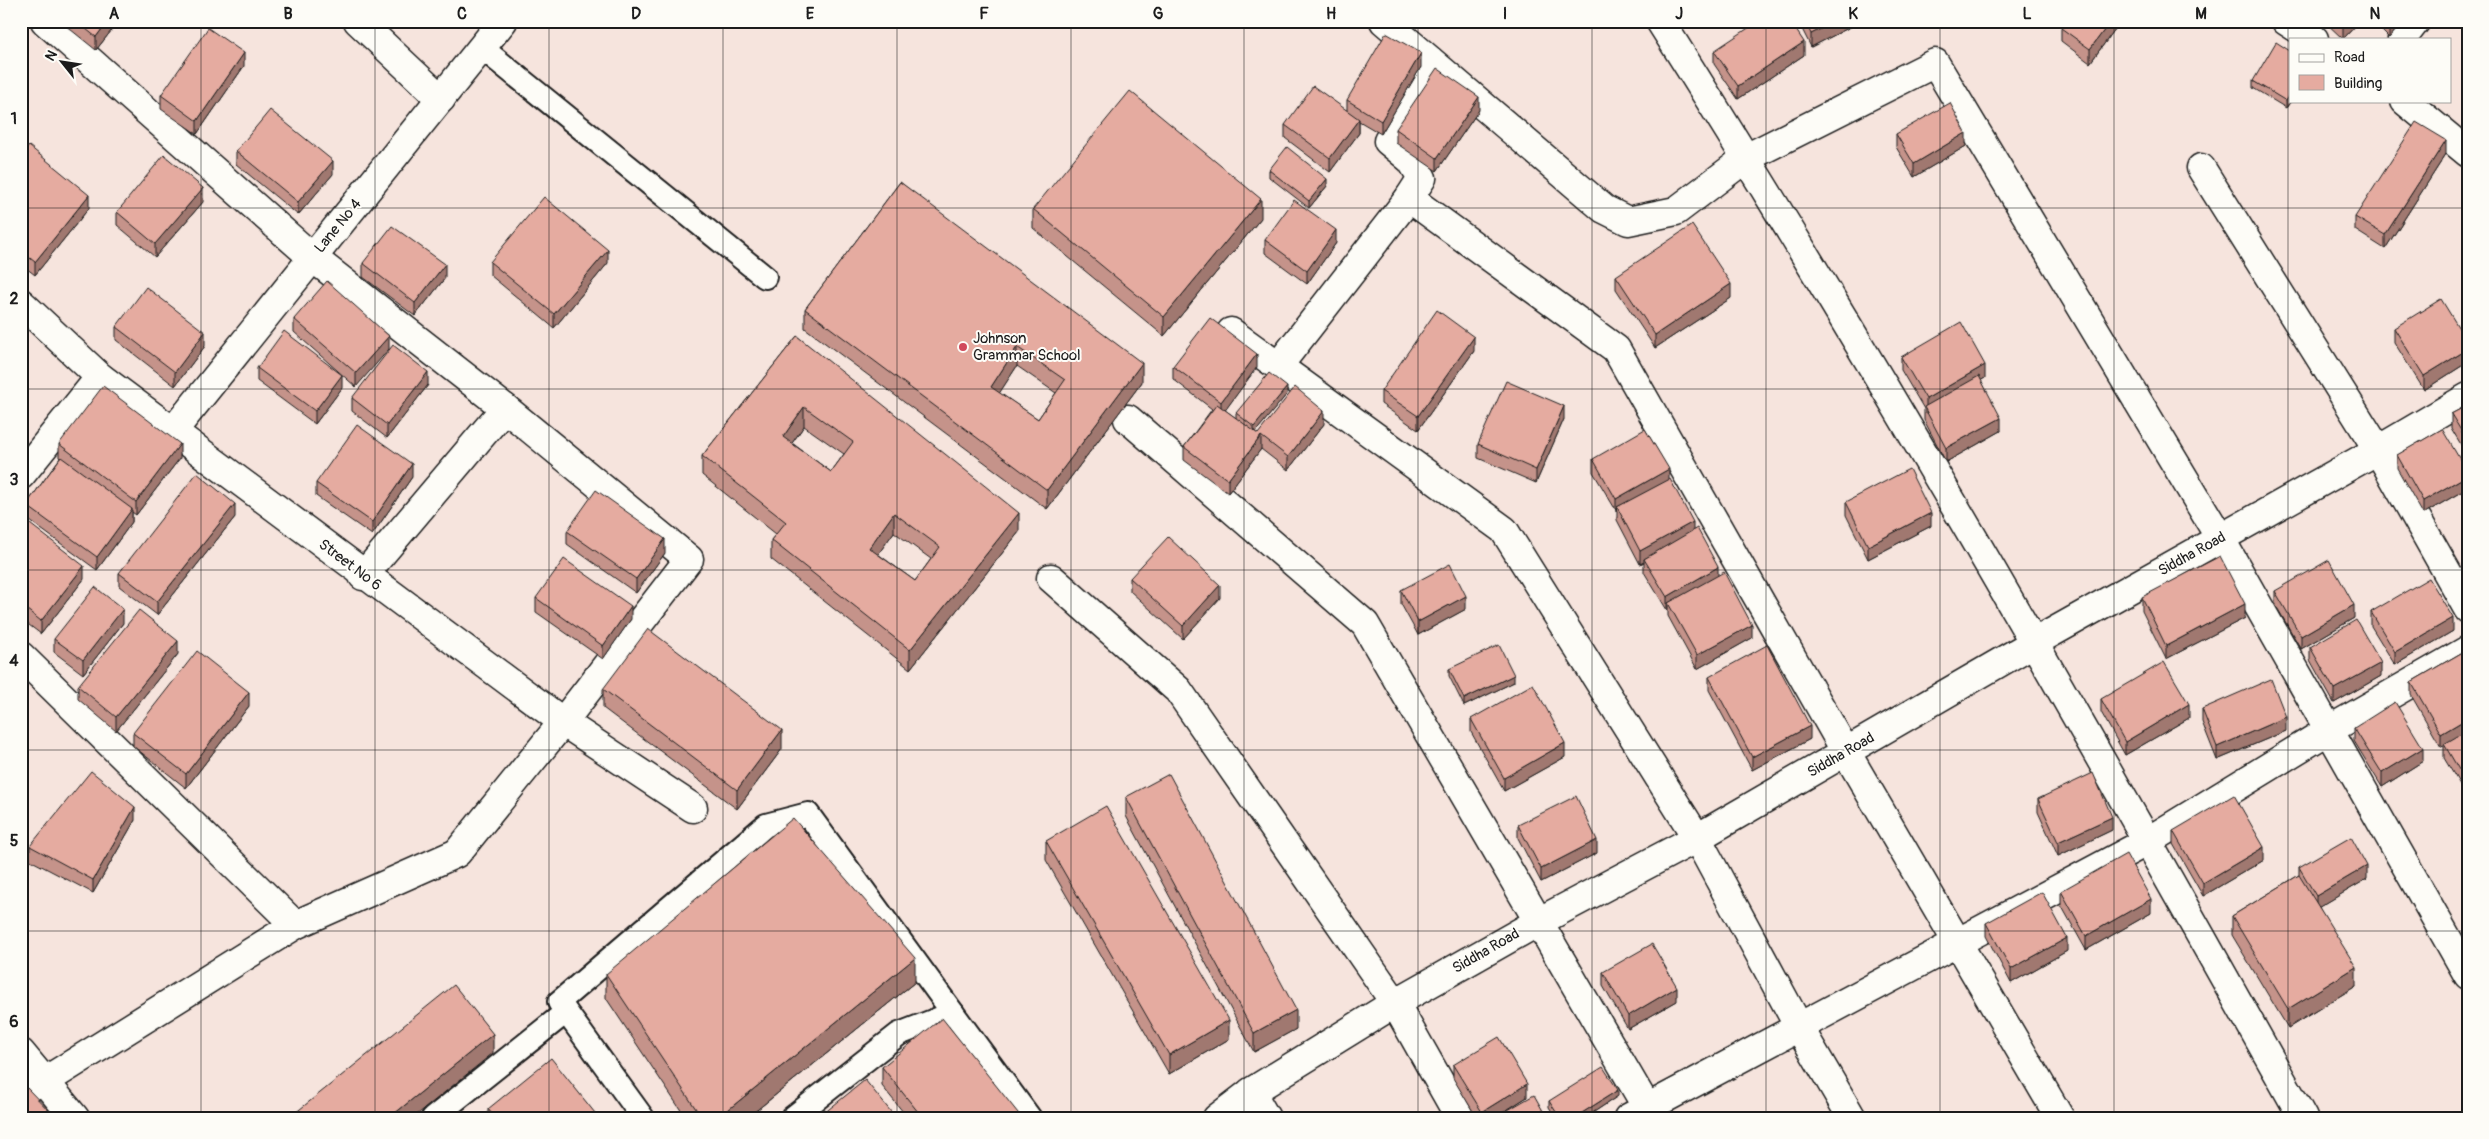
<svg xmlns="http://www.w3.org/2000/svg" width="2489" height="1139" viewBox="0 0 2489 1139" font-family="Pangolin,sans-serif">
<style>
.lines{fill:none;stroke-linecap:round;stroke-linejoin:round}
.lane-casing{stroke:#1c1c1c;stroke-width:26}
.street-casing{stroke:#1c1c1c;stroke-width:31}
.lane{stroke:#fdfcf7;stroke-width:22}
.street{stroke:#fdfcf7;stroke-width:28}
.wall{fill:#c5938a;stroke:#1c1c1c;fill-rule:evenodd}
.shaded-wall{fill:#a07870;stroke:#1c1c1c}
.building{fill:#e5aba0;stroke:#1c1c1c;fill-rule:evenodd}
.grid{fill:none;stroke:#1c1c1c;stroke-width:1;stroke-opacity:0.55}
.poi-dot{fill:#d1495b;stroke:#fdfcf7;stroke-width:2}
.labels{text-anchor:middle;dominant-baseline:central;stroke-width:4;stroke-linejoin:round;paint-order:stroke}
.street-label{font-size:15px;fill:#1c1c1c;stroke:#fdfcf7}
.poi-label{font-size:15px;fill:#1c1c1c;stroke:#fdfcf7;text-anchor:start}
.neatline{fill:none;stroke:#1c1c1c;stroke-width:2}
.grid-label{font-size:16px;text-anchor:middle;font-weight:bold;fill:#1c1c1c}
</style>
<rect width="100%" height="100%" fill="#f6e4dd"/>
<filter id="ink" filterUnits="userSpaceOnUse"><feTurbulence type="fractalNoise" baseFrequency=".02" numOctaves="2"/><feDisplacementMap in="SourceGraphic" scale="10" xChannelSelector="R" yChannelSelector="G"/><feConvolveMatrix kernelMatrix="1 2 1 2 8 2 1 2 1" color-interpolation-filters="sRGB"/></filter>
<g filter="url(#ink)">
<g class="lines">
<defs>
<g id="lane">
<path d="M482,48L765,277"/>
<path d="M433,1118L566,1012"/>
<path d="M643,1118L559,1002L766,825L808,814L953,1013"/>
<path d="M792,1118L899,1034L953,1013L1030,1118"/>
</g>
<g id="street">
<path d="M358,21L441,99"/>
<path d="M1384,21L1604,209L1628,221L1676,211L1746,158L1935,63L2220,538L2468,975"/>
<path d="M1660,21C1887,379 2096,748 2303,1118"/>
<path d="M2286,21L2314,39"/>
<path d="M2402,39L2416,21"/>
<path d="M2405,101L2468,153"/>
<path d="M2201,168L2378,450L2468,609"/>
<path d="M1409,198L1616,349L1846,752L2060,1118"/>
<path d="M21,303L100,377L563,722L693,808"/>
<path d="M1231,332L1504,530L1697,838L1799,1027L1852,1118"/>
<path d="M1279,365L1409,198L1422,178L1411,160L1388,141L1434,65"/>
<path d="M1128,419L1365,624L1653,1118"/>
<path d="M173,431L503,21"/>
<path d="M21,475L100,377"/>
<path d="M363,576L505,408"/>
<path d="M1051,578L1178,690L1395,1003L1460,1118"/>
<path d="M21,656L295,925"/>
<path d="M21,1053L75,1118"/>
<path d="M21,1090L45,1081L295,925L457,853L563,722L689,559L505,408L313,258L45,21"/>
<path d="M1251,1092L1266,1118"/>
<path d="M1217,1118L1251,1092L1395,1003L1540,921L1697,838L2035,642L2378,450L2468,397"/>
<path d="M1628,1118L2148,841L2329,730L2468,650"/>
</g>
</defs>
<!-- lane casing -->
<use href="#lane" class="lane-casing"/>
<!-- street casing -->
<use href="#street" class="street-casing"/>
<!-- lane -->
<use href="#lane" class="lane"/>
<!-- street -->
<use href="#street" class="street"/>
</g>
<!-- wall -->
<g class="wall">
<path d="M60,21H119L96,50Z"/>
<path d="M1798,21H1862L1811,47Z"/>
<path d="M2066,21H2121L2090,63L2061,41V28Z"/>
<path d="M2324,21H2360L2343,39Z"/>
<path d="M2372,21H2404L2389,38Z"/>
<path d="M1714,51L1804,55L1738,99L1714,64Z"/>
<path d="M244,66L197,134L161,109V95Z"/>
<path d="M1421,67L1381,134L1359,121V133L1330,172L1285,138V125L1347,110V100Z"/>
<path d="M2253,81L2290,101H2291L2286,108L2253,88Z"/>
<path d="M1479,110L1437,171L1396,143V129Z"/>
<path d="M1896,134L1966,146L1914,177L1896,147Z"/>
<path d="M236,151L333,174L298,215L236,164Z"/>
<path d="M2446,154L2385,249L2355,230V217Z"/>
<path d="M21,155L89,208L35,275L21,264Z"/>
<path d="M1269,170L1327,186L1309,208L1269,177Z"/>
<path d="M900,182L1142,382L1047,509L805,328V309ZM1017,366L1056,393L1038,419L999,393Z"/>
<path d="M203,202L155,257L117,225V212Z"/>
<path d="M1033,209L1261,218L1164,336L1033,228Z"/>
<path d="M1265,240L1336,243L1307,284L1265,253Z"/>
<path d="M490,262L608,263L554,328L490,275Z"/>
<path d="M363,263L445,278L415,316L363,277Z"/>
<path d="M1616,276L1731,298L1655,348L1616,289Z"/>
<path d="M294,319L389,336L356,387L294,332Z"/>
<path d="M116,327L205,346L175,386L116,340Z"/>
<path d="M2394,328L2468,343V362L2424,390L2394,342Z"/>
<path d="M797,336L1019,532L910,669L771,559V540L776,534L702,475V456ZM804,426L844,454L831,472L792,443ZM894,532L931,559L915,581L878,554Z"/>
<path d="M1474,351L1418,430L1381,404V391Z"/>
<path d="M1901,357L1985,378L1981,380L2001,431L1946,462L1924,420V409L1901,370Z"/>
<path d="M1173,366L1257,367L1225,410L1236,418V413L1287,394L1255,432L1258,434L1324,424L1288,470L1261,449L1228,493L1184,460V447L1212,409L1173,379Z"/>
<path d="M257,368L342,388L315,424L257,381Z"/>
<path d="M428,385L387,438L352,411V398Z"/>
<path d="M2468,405V456L2451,428V414Z"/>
<path d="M1564,419L1536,483L1478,458V444Z"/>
<path d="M59,444L180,458L136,515L132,512V522L97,570L26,518V505L60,458L59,457Z"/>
<path d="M2397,455L2468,473V488L2423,514L2397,468Z"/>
<path d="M1593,459L1669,479L1693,530L1752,638L1697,669L1668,616V609L1667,610L1644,572V562L1640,564L1617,520V512L1593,472Z"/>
<path d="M412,477L372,535L316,496V483Z"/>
<path d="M1846,502L1931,526L1868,559L1846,515Z"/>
<path d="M21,517L84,579L41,634L21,619Z"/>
<path d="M235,517L157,615L119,586V573Z"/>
<path d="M567,531L665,553L636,593L567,544Z"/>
<path d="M1130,578L1220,598L1183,639L1130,591Z"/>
<path d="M1401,590L1466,609L1418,635L1401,604Z"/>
<path d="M2275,591L2354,618L2301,649L2275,604Z"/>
<path d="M2142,597L2245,618L2166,659L2142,611Z"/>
<path d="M536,598L631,619L603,659L536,612Z"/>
<path d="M2371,612L2453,631L2395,665L2371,626Z"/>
<path d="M123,623L83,674L54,652V639Z"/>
<path d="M2310,647L2381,676L2334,703L2310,660Z"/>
<path d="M2468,649V798L2444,758V746L2441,747L2411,695V682Z"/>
<path d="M178,654L116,731L78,699V686Z"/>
<path d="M1449,669L1514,682L1464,706L1449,676Z"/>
<path d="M1709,677L1810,739L1752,770L1709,690Z"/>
<path d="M603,689L782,749L737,809L603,708Z"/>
<path d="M2101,699L2189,718L2125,755L2101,712Z"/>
<path d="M249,706L186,788L133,746V733Z"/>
<path d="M2202,709L2286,731L2217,760L2202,722Z"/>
<path d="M1471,719L1565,757L1504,791L1471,732Z"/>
<path d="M2354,728L2423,761L2382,787L2354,741Z"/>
<path d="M1126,797L1296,1029L1254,1052L1126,816Z"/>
<path d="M2038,799L2112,830L2058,856L2038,812Z"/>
<path d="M135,820L93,893L30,860V846Z"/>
<path d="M1518,825L1597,853L1541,882L1518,838Z"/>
<path d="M2173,831L2264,860L2203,896L2173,844Z"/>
<path d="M1046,841L1229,1039L1169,1074L1046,860Z"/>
<path d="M2299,867L2367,879L2319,907L2356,986L2288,1028L2232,935V916L2299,875Z"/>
<path d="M2061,891L2151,913L2086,950L2061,905Z"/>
<path d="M1986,923L2067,951L2011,983L1986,936Z"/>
<path d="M1603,972L1677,1001L1628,1029L1603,986Z"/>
<path d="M606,974L915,982L747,1118H686L606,998Z"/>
<path d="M1453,1065L1527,1097L1494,1118H1477L1453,1078Z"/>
<path d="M882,1067L1022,1118H908L882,1086Z"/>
<path d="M1618,1096L1585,1118H1556L1549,1107V1101Z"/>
<path d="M488,1109L599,1118H488Z"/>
</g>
<!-- shaded-wall -->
<g class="shaded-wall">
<path d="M108,21H119L96,50V37Z"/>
<path d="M1836,21H1862L1811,47V34Z"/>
<path d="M2111,21H2121L2090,63V49Z"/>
<path d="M2347,21H2360L2343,39V25Z"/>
<path d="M2392,21H2404L2389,38V24Z"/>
<path d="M1804,42V55L1738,99V86Z"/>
<path d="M244,53V66L197,134V121Z"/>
<path d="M1421,53V67L1381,134V121Z"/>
<path d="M2290,95V101H2291L2286,108V101Z"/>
<path d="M1479,97V110L1437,171V158Z"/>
<path d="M1359,119V133L1330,172V158Z"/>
<path d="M1966,133V146L1914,177V164Z"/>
<path d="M2446,140V154L2385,249V235Z"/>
<path d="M333,161V174L298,215V202Z"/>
<path d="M1327,179V186L1309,208V201Z"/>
<path d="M203,188V202L155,257V244Z"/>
<path d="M89,195V208L35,275V262Z"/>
<path d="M1261,199V218L1164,336V317Z"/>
<path d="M1336,230V243L1307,284V271Z"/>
<path d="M608,250V263L554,328V314Z"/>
<path d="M445,264V278L415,316V303Z"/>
<path d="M1731,284V298L1655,348V335Z"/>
<path d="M205,332V346L175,386V372Z"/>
<path d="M389,336V349L356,387V373Z"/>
<path d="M1474,337V351L1418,430V416Z"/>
<path d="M1017,347V366L991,406V387Z"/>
<path d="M2468,349V362L2424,390V376Z"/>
<path d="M1257,354V367L1221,416V402Z"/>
<path d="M1142,363V382L1047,509V490Z"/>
<path d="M1985,365V378L1926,413V399Z"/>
<path d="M428,372V385L387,438V425Z"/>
<path d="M342,375V388L315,424V411Z"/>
<path d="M1287,387V394L1254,434V427Z"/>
<path d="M1564,406V419L1536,483V470Z"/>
<path d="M804,407V426L783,456V437Z"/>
<path d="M1324,411V424L1288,470V457Z"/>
<path d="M2001,418V431L1946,462V448Z"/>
<path d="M1261,436V449L1228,493V480Z"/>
<path d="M180,444V458L136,515V502Z"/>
<path d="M412,464V477L372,535V522Z"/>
<path d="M1669,469V483L1617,507L1616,512V499Z"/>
<path d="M2468,475V488L2423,514V501Z"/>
<path d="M235,504V517L157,615V602Z"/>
<path d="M132,509V522L97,570V557Z"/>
<path d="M894,513V532L869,567V548Z"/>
<path d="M1019,513V532L910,669V650Z"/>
<path d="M1931,513V526L1868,559V546Z"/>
<path d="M1693,522V535L1644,559V562L1640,564V551Z"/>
<path d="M665,539V553L636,593V579Z"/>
<path d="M84,566V579L41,634V621Z"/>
<path d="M1718,567V580L1668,603V609L1667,610V597Z"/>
<path d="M1220,585V598L1183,639V626Z"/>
<path d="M1466,596V609L1418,635V622Z"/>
<path d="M2245,604V618L2166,659V646Z"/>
<path d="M2354,605V618L2301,649V636Z"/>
<path d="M631,606V619L603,659V646Z"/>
<path d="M123,609V623L83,674V660Z"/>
<path d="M2453,618V631L2395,665V652Z"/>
<path d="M1752,625V638L1697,669V655Z"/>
<path d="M178,641V654L116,731V717Z"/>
<path d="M2381,663V676L2334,703V689Z"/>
<path d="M1514,675V682L1464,706V699Z"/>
<path d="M249,692V706L186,788V774Z"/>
<path d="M2189,704V718L2125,755V742Z"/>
<path d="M2286,717V731L2217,760V747Z"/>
<path d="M2468,718V732L2441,747V734Z"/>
<path d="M1810,726V739L1752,770V757Z"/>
<path d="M782,730V749L737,809V790Z"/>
<path d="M1565,743V757L1504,791V778Z"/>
<path d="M2423,748V761L2382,787V773Z"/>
<path d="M135,807V820L93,893V880Z"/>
<path d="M2112,817V830L2058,856V842Z"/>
<path d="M1597,840V853L1541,882V869Z"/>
<path d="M2264,847V860L2203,896V883Z"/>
<path d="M2367,866V879L2316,909V896Z"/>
<path d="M2151,899V913L2086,950V936Z"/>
<path d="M2067,938V951L2011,983V969Z"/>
<path d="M915,958V982L747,1118H718Z"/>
<path d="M2356,967V986L2288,1028V1009Z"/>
<path d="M1677,987V1001L1628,1029V1016Z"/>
<path d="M1296,1010V1029L1254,1052V1033Z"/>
<path d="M1229,1020V1039L1169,1074V1055Z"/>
<path d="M493,1034V1053L413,1118H389Z"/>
<path d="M1527,1084V1097L1494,1118H1482V1112Z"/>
<path d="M1618,1090V1096L1585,1118H1574Z"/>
</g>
<!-- building -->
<g class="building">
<path d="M76,21H108L96,37Z"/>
<path d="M1759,21H1790L1804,42L1738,86L1714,51Z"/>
<path d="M1805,21H1836L1811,34Z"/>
<path d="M2066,21H2111L2090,49L2061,28Z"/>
<path d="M2339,21H2347L2343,25Z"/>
<path d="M2386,21H2392L2389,24Z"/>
<path d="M208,28L244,53L197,121L161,95Z"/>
<path d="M1386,33L1421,53L1381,121L1347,100Z"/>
<path d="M2276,42L2290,51V95L2286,101L2253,81Z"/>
<path d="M1437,68L1479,97L1437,158L1396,129Z"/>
<path d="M1313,86L1359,119L1330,158L1285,125Z"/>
<path d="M1130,91L1261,199L1164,317L1033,209Z"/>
<path d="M1950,103L1966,133L1914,164L1896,134Z"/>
<path d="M270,110L333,161L298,202L236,151Z"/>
<path d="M2416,122L2446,140L2385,235L2355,217Z"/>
<path d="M29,146L89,195L35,262L21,251V155Z"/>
<path d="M1287,147L1327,179L1309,201L1269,170Z"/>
<path d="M164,155L203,188L155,244L117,212Z"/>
<path d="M900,182L1142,363L1047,490L805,309ZM1017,347L1065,380L1038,419L991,387Z"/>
<path d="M544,197L608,250L554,314L490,262Z"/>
<path d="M1294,200L1336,230L1307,271L1265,240Z"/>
<path d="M1692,225L1731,284L1655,335L1616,276Z"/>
<path d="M392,226L445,264L415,303L363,263Z"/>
<path d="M327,281L389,336L356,373L294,319Z"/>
<path d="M146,287L205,332L175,372L116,327Z"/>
<path d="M2441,299L2468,343V349L2424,376L2394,328Z"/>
<path d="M1437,310L1474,337L1418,416L1381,391Z"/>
<path d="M1210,318L1257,354L1221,402L1173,366Z"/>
<path d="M1961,322L1985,365L1926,399L1901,357Z"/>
<path d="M284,331L342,375L315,411L257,368Z"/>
<path d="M797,336L1019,513L910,650L771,540L786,522L702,456ZM804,407L853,442L831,472L783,437ZM894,513L940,547L915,581L869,548Z"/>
<path d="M393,345L428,372L387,425L352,398Z"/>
<path d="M1269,373L1287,387L1254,427L1236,413Z"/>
<path d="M1979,376L2001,418L1946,448L1924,407Z"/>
<path d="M1506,381L1564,406L1536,470L1478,444Z"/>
<path d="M103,386L180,444L136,502L59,444Z"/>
<path d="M1295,387L1324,411L1288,457L1261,436L1228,480L1184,447L1217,404L1258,434Z"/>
<path d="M2468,405V442L2451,414Z"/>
<path d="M357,425L412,464L372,522L316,483Z"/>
<path d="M1645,429L1669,469L1616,499L1593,459Z"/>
<path d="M2442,429L2468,473V475L2423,501L2397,455Z"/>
<path d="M61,457L132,509L97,557L26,505Z"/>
<path d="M1909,469L1931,513L1868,546L1846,502Z"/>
<path d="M197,473L235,504L157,602L119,573Z"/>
<path d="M1670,479L1693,522L1640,551L1617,507Z"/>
<path d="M596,490L665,539L636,579L567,531Z"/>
<path d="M21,517L84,566L41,621L21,605Z"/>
<path d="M1697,528L1718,567L1667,597L1644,559Z"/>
<path d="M1168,537L1220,585L1183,626L1130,578Z"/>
<path d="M2220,556L2245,604L2166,646L2142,597Z"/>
<path d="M564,559L631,606L603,646L536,598Z"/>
<path d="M2329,560L2354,605L2301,636L2275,591Z"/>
<path d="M1450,564L1466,596L1418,622L1401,590Z"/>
<path d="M1724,572L1752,625L1697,655L1668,603Z"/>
<path d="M2429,578L2453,618L2395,652L2371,612Z"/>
<path d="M95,587L123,609L83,660L54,639Z"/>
<path d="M139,610L178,641L116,717L78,686Z"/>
<path d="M2356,620L2381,663L2334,689L2310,647Z"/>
<path d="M648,629L782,730L737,790L603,689Z"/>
<path d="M1499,645L1514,675L1464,699L1449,669Z"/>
<path d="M1767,645L1810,726L1752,757L1709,677Z"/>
<path d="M2468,649V718L2441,734L2411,682Z"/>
<path d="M197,651L249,692L186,774L133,733Z"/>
<path d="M2164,662L2189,704L2125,742L2101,699Z"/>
<path d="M2271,679L2286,717L2217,747L2202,709Z"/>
<path d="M1533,684L1565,743L1504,778L1471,719Z"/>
<path d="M2395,702L2423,748L2382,773L2354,728Z"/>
<path d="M2468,730V785L2444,744Z"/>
<path d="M91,771L135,807L93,880L30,846Z"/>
<path d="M2093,773L2112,817L2058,842L2038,799Z"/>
<path d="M1169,774L1296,1010L1254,1033L1126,797Z"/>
<path d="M2234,795L2264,847L2203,883L2173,831Z"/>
<path d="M1576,796L1597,840L1541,869L1518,825Z"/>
<path d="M1106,806L1229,1020L1169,1055L1046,841Z"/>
<path d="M793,818L915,958L718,1118H702L606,974Z"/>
<path d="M2351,837L2367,866L2316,896L2299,867Z"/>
<path d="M2126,854L2151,899L2086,936L2061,891Z"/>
<path d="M2299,875L2356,967L2288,1009L2232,916Z"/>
<path d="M2042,892L2067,938L2011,969L1986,923Z"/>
<path d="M1652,944L1677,987L1628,1016L1603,972Z"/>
<path d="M454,985L493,1034L389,1118H289Z"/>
<path d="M942,1018L1022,1118H923L882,1067Z"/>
<path d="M1499,1037L1527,1084L1482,1112L1453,1065Z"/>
<path d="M551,1058L599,1118H495L488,1109Z"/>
<path d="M1603,1067L1618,1090L1574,1118H1560L1549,1101Z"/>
<path d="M865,1080L896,1118H818Z"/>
<path d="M27,1088L56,1118H21V1093Z"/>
<path d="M1534,1095L1547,1118H1494Z"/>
</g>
</g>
<!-- grid -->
<path class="grid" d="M201,21V1118M375,21V1118M549,21V1118M723,21V1118M897,21V1118M1071,21V1118M1244,21V1118M1418,21V1118M1592,21V1118M1766,21V1118M1940,21V1118M2114,21V1118M2288,21V1118M21,208H2468M21,389H2468M21,570H2468M21,750H2468M21,931H2468"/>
<!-- markers -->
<circle class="poi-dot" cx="963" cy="347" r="5"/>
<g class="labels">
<!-- street labels -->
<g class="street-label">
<text transform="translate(338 226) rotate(-51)">Lane No 4</text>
<text transform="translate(2192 554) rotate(-29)">Siddha Road</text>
<text transform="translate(350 565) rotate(37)">Street No 6</text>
<text transform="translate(1841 755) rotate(-30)">Siddha Road</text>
<text transform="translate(1486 951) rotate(-30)">Siddha Road</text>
</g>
<!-- poi labels -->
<g class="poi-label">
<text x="973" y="338">Johnson<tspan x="973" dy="17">Grammar School</tspan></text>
</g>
</g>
<!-- margin -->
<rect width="2489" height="1139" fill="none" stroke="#fdfcf7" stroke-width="55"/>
<!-- legend -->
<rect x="2289" y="38" width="162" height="65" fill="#fdfcf7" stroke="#a3a29f"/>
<rect x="2299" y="54" width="25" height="8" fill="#fdfcf7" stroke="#a3a29f"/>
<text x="2334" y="62" font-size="15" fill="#1c1c1c">Road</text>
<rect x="2299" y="75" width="25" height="15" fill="#e5aba0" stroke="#a3a29f"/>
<text x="2334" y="88" font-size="15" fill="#1c1c1c">Building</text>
<!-- north arrow -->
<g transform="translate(62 62) rotate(300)" stroke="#fdfcf7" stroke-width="4" paint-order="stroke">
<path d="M0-4L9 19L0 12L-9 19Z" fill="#1c1c1c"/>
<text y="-8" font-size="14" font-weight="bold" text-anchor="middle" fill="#1c1c1c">N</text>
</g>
<rect x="28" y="28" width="2434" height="1084" class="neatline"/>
<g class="grid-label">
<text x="114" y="19">A</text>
<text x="288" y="19">B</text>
<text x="462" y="19">C</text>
<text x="636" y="19">D</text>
<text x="810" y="19">E</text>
<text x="984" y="19">F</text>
<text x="1158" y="19">G</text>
<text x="1331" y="19">H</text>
<text x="1505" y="19">I</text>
<text x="1679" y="19">J</text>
<text x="1853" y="19">K</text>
<text x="2027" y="19">L</text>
<text x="2201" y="19">M</text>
<text x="2375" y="19">N</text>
<text x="14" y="124">1</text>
<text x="14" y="304">2</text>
<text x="14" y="485">3</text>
<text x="14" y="666">4</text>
<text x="14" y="846">5</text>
<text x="14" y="1027">6</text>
</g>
</svg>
